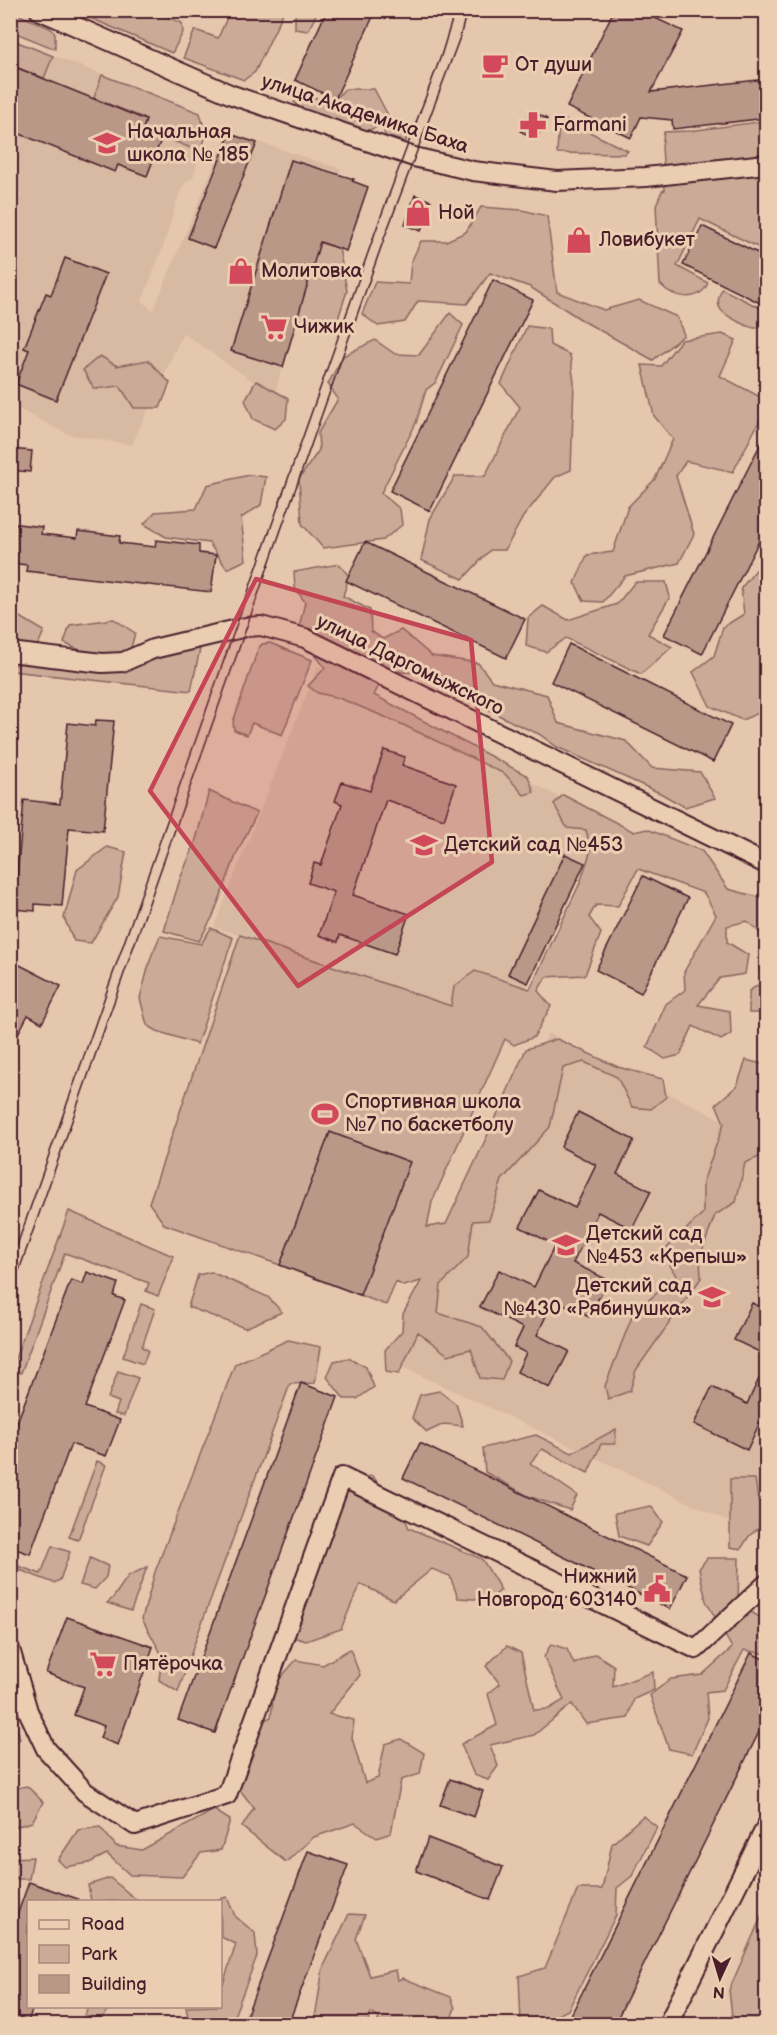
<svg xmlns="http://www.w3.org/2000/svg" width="777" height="2035" viewBox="0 0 777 2035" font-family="'Balsamiq Sans',sans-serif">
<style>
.built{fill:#d8b9a2}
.green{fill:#cbab97;stroke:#8a6561;stroke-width:1.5}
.building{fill:#ba9888;stroke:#4a1f2b;stroke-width:1.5}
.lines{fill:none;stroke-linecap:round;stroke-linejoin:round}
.minor-casing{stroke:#4a1f2b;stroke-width:22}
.minor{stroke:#ebceb2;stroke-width:18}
.tram{stroke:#4a1f2b;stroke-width:1.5}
.marked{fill:#c44556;fill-opacity:0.2;stroke:#c44556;stroke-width:4.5;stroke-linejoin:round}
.labels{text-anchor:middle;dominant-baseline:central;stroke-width:6;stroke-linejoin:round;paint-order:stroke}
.poi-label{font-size:20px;fill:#4a1f2b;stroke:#ebceb2;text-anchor:start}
.street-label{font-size:20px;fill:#4a1f2b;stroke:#ebceb2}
</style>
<rect width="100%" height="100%" fill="#e5c7ad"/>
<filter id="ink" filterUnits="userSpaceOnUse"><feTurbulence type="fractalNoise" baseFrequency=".0167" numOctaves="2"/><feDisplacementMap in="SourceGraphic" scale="12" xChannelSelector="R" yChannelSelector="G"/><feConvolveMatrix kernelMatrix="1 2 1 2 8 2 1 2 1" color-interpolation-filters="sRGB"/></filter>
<g filter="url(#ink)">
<!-- built -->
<g class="built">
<path d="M11,39L200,113L206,135L193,177L186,182L179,194L162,250L142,301L153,311L228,132L341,169L274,396L183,333L132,445L67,434L11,405L10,218L21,195L11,185Z"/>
<path d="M318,666L612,826L590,866L585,864L528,983L526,993L511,1026L214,927Z"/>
<path d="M548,1033L766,1142V1499L745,1489L729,1522L584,1452L394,1363Z"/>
</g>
<!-- green -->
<g class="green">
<path d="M10,11L50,28L55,33V49L11,31Z"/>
<path d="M74,11H167L165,16L182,23L183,32L172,53Z"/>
<path d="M230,11H284L255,72L244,80L184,58V56L195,30L218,38Z"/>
<path d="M295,11H318L308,31L295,29Z"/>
<path d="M10,39L53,56L44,78L11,65Z"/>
<path d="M102,75L200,113L206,135L201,152L143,129L146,119L94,98Z"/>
<path d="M345,89H374L389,117L407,123L406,142L385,136L383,125L363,132L308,115L294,102L305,93L330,104Z"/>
<path d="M559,117L628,151L625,154L557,153Z"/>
<path d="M766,121V251L700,219L677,266L708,283C699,303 674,299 660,284L656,205L662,191L665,190L662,147L664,132L689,131Z"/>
<path d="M481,207L522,210L547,216L557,292L604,310L639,300L677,317L684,335L653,360L585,322L530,287L490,273L467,304L418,301L405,322L378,326L362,314L375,282L409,284L411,262L421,241H446L466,232Z"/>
<path d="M310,240L339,248L347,291L338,319L304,321L284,315Z"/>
<path d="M722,289L766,311V325C756,331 749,327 739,322C723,314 712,308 722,289Z"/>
<path d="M450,313L463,325L436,382L426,390L416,423L381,493L400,509L402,525L383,540L323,548L302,524L299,479L319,450L318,433L338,399L328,384L343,356L375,340L395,354L419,355Z"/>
<path d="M527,326L549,329L550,345L570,355L574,382L571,470L555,477L523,517L505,550H490L463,579L421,560L430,519L455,476H485L520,407L501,384Z"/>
<path d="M722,334L736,340L720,376L766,400V417L761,418L733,472L686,461L676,476L694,534L679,563L625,576L603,602L584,601L575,583L587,555L613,552L628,507L655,479L673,439L654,416L642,365L661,366L681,340Z"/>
<path d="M100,356L117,366L148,360L170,383L160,408H134L120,386L94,389L83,370Z"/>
<path d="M256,381L288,398L286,419L275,429L253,419L245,400Z"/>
<path d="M249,475L266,477L261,505L241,518L246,560L227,569L209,543L166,537L144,524L155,512L196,509L207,485Z"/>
<path d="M766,558V710L742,720L710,706L693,672L714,656L723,627L744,614L741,588Z"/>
<path d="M339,564L349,576L343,596L370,610L371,631L383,639L401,630L432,656L478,663L492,681L547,695L558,723L626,741L652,768L700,772L715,798L685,807L660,793L557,747L539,734L516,724L417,673L387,671L374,695L528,776L534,792L524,795L505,774L397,722L339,698L318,693L308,686L325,668L298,632L305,602L295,588L294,572Z"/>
<path d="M635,582H666L670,597L648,634L672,647L641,674L566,638L546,652L526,646L528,618L543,606L568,620L617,604Z"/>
<path d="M10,614L22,618L44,631L37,647L11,644Z"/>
<path d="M114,619L135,633L130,651L95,657L64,643L70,625Z"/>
<path d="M270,643L312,660L282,735L252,723L247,735L234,730L233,722L258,649L262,644Z"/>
<path d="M200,649L191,691L12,671L15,665L21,663L117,672L162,657Z"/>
<path d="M209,791L257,813L237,853L213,916L199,941L164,931L180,879L195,843Z"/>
<path d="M563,795L634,832L647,829L702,851L728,889L766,899V938L747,921L727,926V942L748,955L745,974L720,978L698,1005L730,1011L731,1034L721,1040L693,1026L680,1055L665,1059L647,1047L666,1004L685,990L684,972L716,915L704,893L638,869L618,906L596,905L589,917L601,933L585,975L546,977L538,991L551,1006L534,1037L514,1045L505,1039L432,1202L427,1227L446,1224L496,1117L526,1049L557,1039L618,1067L663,1079L666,1097L651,1109L632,1107L617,1077L584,1062L563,1068L550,1127L502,1180L489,1220L473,1221L468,1257L441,1285L438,1313L482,1327L509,1361L502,1380L480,1378L471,1349L448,1355L418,1332L399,1374L386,1372L385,1350L402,1331L403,1314L421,1281L404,1286L396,1282L386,1305L280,1265L164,1224L149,1203L240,935L451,1006L454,987L475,971L530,989L580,883L591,850L586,830L567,828L554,804Z"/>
<path d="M107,847L126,852L118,897L91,943L74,941L64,918L77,870Z"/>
<path d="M211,928L233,938L197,1044L157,1031L147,1025L140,998L151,957L160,936L201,944Z"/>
<path d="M766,944V1013H749V991L763,982L759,969Z"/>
<path d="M746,1060L766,1065V1154L745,1163L736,1202L715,1215L700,1257L701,1278L636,1370L630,1391L608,1399L605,1386L633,1314L676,1276L663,1252L703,1213V1182L724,1123L716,1104L737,1086Z"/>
<path d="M69,1211L173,1256V1259L158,1296L146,1291L149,1283L65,1253L21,1373L11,1370Z"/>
<path d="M211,1272L268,1297L282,1312L245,1328L188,1307L198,1275Z"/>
<path d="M141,1304L155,1309L142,1347L148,1350L143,1364L123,1357Z"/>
<path d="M288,1340L321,1347L315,1383L290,1384L197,1636L178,1692L159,1680L162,1655L142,1619L155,1572L235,1364Z"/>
<path d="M349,1358L366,1367L374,1387L357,1399H344L327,1377L334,1361Z"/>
<path d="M118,1371L138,1378L124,1416L115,1414L119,1402L108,1398Z"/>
<path d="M439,1391L456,1404L463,1426L444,1424L427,1432L412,1418L420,1395Z"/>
<path d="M616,1429L615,1444H601L588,1473L542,1449L530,1463L577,1495L570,1510L528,1496L485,1472L483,1448L536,1435L572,1453Z"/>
<path d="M97,1461L106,1465L78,1540L69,1537Z"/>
<path d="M372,1476L400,1507L409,1528L482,1559L501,1590L489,1600L458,1598L450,1576L432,1569L394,1600L360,1584L341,1629L306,1641L276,1632L332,1482Z"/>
<path d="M730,1479H755L758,1500L766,1504V1522L749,1536L741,1549L730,1547Z"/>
<path d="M651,1506L663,1522L647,1546L619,1536L615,1513Z"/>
<path d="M52,1546L70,1552L60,1580L54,1583L17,1569L18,1566L41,1574Z"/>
<path d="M90,1558L108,1566L106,1577L95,1589L80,1585Z"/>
<path d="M707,1558H739L738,1604L766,1621V1654L744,1650L723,1690L706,1692L708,1718L692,1754L669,1749L650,1695L671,1679L702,1675L732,1648L706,1601L699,1569Z"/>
<path d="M147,1567L131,1611L107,1603L113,1598L128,1576Z"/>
<path d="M551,1644L567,1649L574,1664L596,1654L614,1666L613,1687L653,1672L654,1690L634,1699L628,1718L586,1724L572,1704L534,1735L490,1745L498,1766L488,1780L474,1775L461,1744L497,1725L488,1694L500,1684L486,1666L507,1646L521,1653L534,1710L549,1709L564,1700L544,1657Z"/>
<path d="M350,1649L360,1675L329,1714L354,1720L352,1738L365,1783L378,1778L385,1744L401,1739L424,1753L420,1774L401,1780L391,1833L377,1838L355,1823L314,1837L286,1862L242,1827L254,1808L233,1781V1747L248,1728L271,1717L275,1684L296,1660L323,1665Z"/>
<path d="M10,1698L20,1739L11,1745H10Z"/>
<path d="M27,1786L43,1802L32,1822L11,1828V1789Z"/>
<path d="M214,1810L230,1820L221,1850L201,1853L182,1877L130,1875L107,1854L89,1863L65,1867L58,1860L78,1830L100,1827L116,1846L142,1850Z"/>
<path d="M643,1816L657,1827L632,1876L617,1888L616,1915L568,2010L545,2021V2024H521L519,1976L545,1968L578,1889H602L612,1844Z"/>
<path d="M33,1857L29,1879H11V1858Z"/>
<path d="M110,1878L138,1901H91L88,1885Z"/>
<path d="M227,1897L235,1916L255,1933L257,1956L231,2024H204L205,2021L188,2017L186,2007L220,2006L221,1985L223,1984L236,1944L221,1937L220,1902L213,1901Z"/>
<path d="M766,1906V2024H733L729,1990Z"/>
<path d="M349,1914L365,1915L356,1939L370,1976L396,1970L398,1980L403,1978L451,1997L455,2008L449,2024H377L379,2018L371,2013L367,2024H314L323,1968Z"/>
<path d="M88,2007V2006L111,2007L98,2024H82Z"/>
</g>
<!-- building -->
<g class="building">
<path d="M327,10H376L335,99L295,80Z"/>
<path d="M614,10H638L683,31L651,92L766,79V118L673,129L672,120L641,117L631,138L567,107Z"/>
<path d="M10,65L146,120L143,129L162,137L147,176L118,165L115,172L10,130Z"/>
<path d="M531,110L547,119L536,139L520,131Z"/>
<path d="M230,134L257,143L214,248L188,238Z"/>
<path d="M291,160L354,179L352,181L368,187L346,251L320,242L283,367L231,351Z"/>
<path d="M415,195L431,201L421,231L405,225Z"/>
<path d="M702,226L766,257V306L683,265Z"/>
<path d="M65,258L106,274L56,400L16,384L29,350L24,348L46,293L51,295Z"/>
<path d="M493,280L533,300L430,511L390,491Z"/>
<path d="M766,433V527L702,654L664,635Z"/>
<path d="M10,449L32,451L30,472L10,470Z"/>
<path d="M10,523L42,527L41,534L77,538L78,531L120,536L119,543L155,547L156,540L199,545V553L216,555L211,592L26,571L27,565L10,563Z"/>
<path d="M365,542L525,619L506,658L346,581Z"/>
<path d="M569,644L731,725L713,762L551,682Z"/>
<path d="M96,720L114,721L103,831L69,828L62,906L35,904V911L14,909L24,800L60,804L68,723L95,726Z"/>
<path d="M384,750L405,757L402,765L456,784L444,819L386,800L353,895L409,914L395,954L340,935L338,942L319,935L334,892L308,883L314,863L321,865L342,804L335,801L342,782L370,791Z"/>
<path d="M565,854L585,863L528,983L508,974Z"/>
<path d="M643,876L688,898L641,993L596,970Z"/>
<path d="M10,960L61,986L42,1023L28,1015L10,1049Z"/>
<path d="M578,1112L634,1140L617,1174L651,1191L632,1229L598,1212L573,1263L608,1280L589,1317L554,1299L537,1335L569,1351L550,1388L517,1372L526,1353L514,1347L523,1328L480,1307L499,1270L534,1287L555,1245L520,1227L539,1190L575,1208L596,1165L561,1147Z"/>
<path d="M330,1132L410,1162L360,1295L280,1265Z"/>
<path d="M87,1272L118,1283L114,1296L125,1300L85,1407L120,1420L106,1456L71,1444L30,1554L10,1547V1441L71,1280L83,1284Z"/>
<path d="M752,1303L766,1310V1355L734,1340Z"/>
<path d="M766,1364V1409L747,1450L694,1424L712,1387L747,1404Z"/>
<path d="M301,1383L338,1397L215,1733L178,1720Z"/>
<path d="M420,1443L687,1575L670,1609L403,1478Z"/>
<path d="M67,1617L153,1647L118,1745L100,1738L104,1726L74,1715L84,1687L46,1673Z"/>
<path d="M751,1653L766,1660V1718L614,2025H566Z"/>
<path d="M450,1779L483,1791L474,1817L440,1805Z"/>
<path d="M428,1838L503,1867L490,1900L416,1871Z"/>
<path d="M308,1851L348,1865L288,2025H243Z"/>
<path d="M29,1882L78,1899L77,1902H28V2007H33L27,2025H10V1935Z"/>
</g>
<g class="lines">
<defs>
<g id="minor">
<path d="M39,10L232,95L414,157L473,171L557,181L646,177L766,164"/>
<path d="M10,652L102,663L123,662L153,649L246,627L261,626L305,638L766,864"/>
<path d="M10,1649L28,1711L46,1749L85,1792L135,1825L227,1795L342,1477L696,1649L766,1584"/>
<path d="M668,2024L766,1827"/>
</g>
</defs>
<!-- minor casing -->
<use href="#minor" class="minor-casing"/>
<!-- minor -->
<use href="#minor" class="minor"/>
<!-- tram -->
<g class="tram">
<path d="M10,1265L381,216L441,56L455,10"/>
<path d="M10,1296L385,236L460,37L467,10"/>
</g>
</g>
</g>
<!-- marked area -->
<path class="marked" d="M256,579L471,640L492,862L298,986L150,791Z"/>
<!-- icons -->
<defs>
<symbol id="cafe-bare" viewBox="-9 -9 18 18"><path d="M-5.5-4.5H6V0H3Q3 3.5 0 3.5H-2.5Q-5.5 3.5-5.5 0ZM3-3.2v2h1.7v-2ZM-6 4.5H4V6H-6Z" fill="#d1495b" stroke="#ebceb2" stroke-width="2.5" paint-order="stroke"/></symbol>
<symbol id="pharmacy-bare" viewBox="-9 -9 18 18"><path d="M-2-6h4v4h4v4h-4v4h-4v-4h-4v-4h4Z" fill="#d1495b" stroke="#ebceb2" stroke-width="2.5" paint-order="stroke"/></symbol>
<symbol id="school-bare" viewBox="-9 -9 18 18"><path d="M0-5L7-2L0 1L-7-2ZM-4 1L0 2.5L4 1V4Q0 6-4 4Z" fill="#d1495b" stroke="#ebceb2" stroke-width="2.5" paint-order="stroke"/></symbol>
<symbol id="shop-bare" viewBox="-9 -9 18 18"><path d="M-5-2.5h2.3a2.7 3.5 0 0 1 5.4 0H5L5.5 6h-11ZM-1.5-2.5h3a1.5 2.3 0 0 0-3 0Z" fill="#d1495b" stroke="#ebceb2" stroke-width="2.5" paint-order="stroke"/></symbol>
<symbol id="supermarket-bare" viewBox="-9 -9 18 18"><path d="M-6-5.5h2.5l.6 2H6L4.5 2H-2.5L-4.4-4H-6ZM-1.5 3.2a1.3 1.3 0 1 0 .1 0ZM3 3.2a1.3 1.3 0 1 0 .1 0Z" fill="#d1495b" stroke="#ebceb2" stroke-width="2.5" paint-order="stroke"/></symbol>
<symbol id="stadium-bare" viewBox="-9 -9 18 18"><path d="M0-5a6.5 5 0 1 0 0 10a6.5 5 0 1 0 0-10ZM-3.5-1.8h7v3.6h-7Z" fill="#d1495b" stroke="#ebceb2" stroke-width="2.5" paint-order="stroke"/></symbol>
<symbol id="civic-bare" viewBox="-9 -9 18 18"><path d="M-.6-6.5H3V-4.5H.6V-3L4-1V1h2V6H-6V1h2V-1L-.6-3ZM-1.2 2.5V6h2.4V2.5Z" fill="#d1495b" stroke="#ebceb2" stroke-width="2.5" paint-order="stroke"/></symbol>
</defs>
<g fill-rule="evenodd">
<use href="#cafe-bare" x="476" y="46" width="38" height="38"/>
<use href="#pharmacy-bare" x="514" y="106" width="38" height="38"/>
<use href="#school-bare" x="88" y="124" width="38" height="38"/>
<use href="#shop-bare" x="399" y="194" width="38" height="38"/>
<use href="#shop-bare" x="560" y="221" width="38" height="38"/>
<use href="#shop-bare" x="222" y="252" width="38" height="38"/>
<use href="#supermarket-bare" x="255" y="308" width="38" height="38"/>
<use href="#school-bare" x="405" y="826" width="38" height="38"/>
<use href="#stadium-bare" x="306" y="1095" width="38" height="38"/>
<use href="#school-bare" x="547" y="1226" width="38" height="38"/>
<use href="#school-bare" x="693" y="1278" width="38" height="38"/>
<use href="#civic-bare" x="638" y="1570" width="38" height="38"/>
<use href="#supermarket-bare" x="84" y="1645" width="38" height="38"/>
</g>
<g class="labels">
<!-- poi labels -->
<g class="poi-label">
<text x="515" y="65">От души</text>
<text x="553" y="125">Farmani</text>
<text x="127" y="132">Начальная<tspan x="127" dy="23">школа № 185</tspan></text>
<text x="438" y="213">Ной</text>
<text x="599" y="240">Ловибукет</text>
<text x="261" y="271">Молитовка</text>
<text x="294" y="327">Чижик</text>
<text x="444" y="845">Детский сад №453</text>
<text x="345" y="1102">Спортивная школа<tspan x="345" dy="23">№7 по баскетболу</tspan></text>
<text x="586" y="1234">Детский сад<tspan x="586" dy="23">№453 «Крепыш»</tspan></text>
<text x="692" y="1286" text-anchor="end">Детский сад<tspan x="692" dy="23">№430 «Рябинушка»</tspan></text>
<text x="637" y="1577" text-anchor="end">Нижний<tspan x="637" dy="23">Новгород 603140</tspan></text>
<text x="123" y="1664">Пятёрочка</text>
</g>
<!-- street labels -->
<g class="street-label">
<text transform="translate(365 114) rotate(18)">улица Академика Баха</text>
<text transform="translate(410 665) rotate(26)">улица Даргомыжского</text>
</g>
</g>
<!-- margin -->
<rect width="777" height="2035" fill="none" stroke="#ebceb2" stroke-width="36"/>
<rect x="18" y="18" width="741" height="1999" fill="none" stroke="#4a1f2b" stroke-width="2" filter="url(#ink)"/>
<!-- legend -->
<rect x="27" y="1900" width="195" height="108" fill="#ebceb2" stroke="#ab887c" stroke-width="1.5"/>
<rect x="39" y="1920" width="30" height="9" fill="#ebceb2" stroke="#ab887c" stroke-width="1.5"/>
<text x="81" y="1930" font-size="18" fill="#4a1f2b">Road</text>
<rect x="39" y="1945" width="30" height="18" fill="#cbab97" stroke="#ab887c" stroke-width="1.5"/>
<text x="81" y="1960" font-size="18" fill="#4a1f2b">Park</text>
<rect x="39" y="1975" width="30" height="18" fill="#ba9888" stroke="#ab887c" stroke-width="1.5"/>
<text x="81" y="1990" font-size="18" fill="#4a1f2b">Building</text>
<!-- north arrow -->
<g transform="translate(720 1978) rotate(184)" stroke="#ebceb2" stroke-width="4.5" paint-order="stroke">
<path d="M0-4.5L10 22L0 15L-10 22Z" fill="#4a1f2b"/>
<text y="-9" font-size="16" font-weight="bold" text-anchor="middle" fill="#4a1f2b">N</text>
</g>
</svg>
